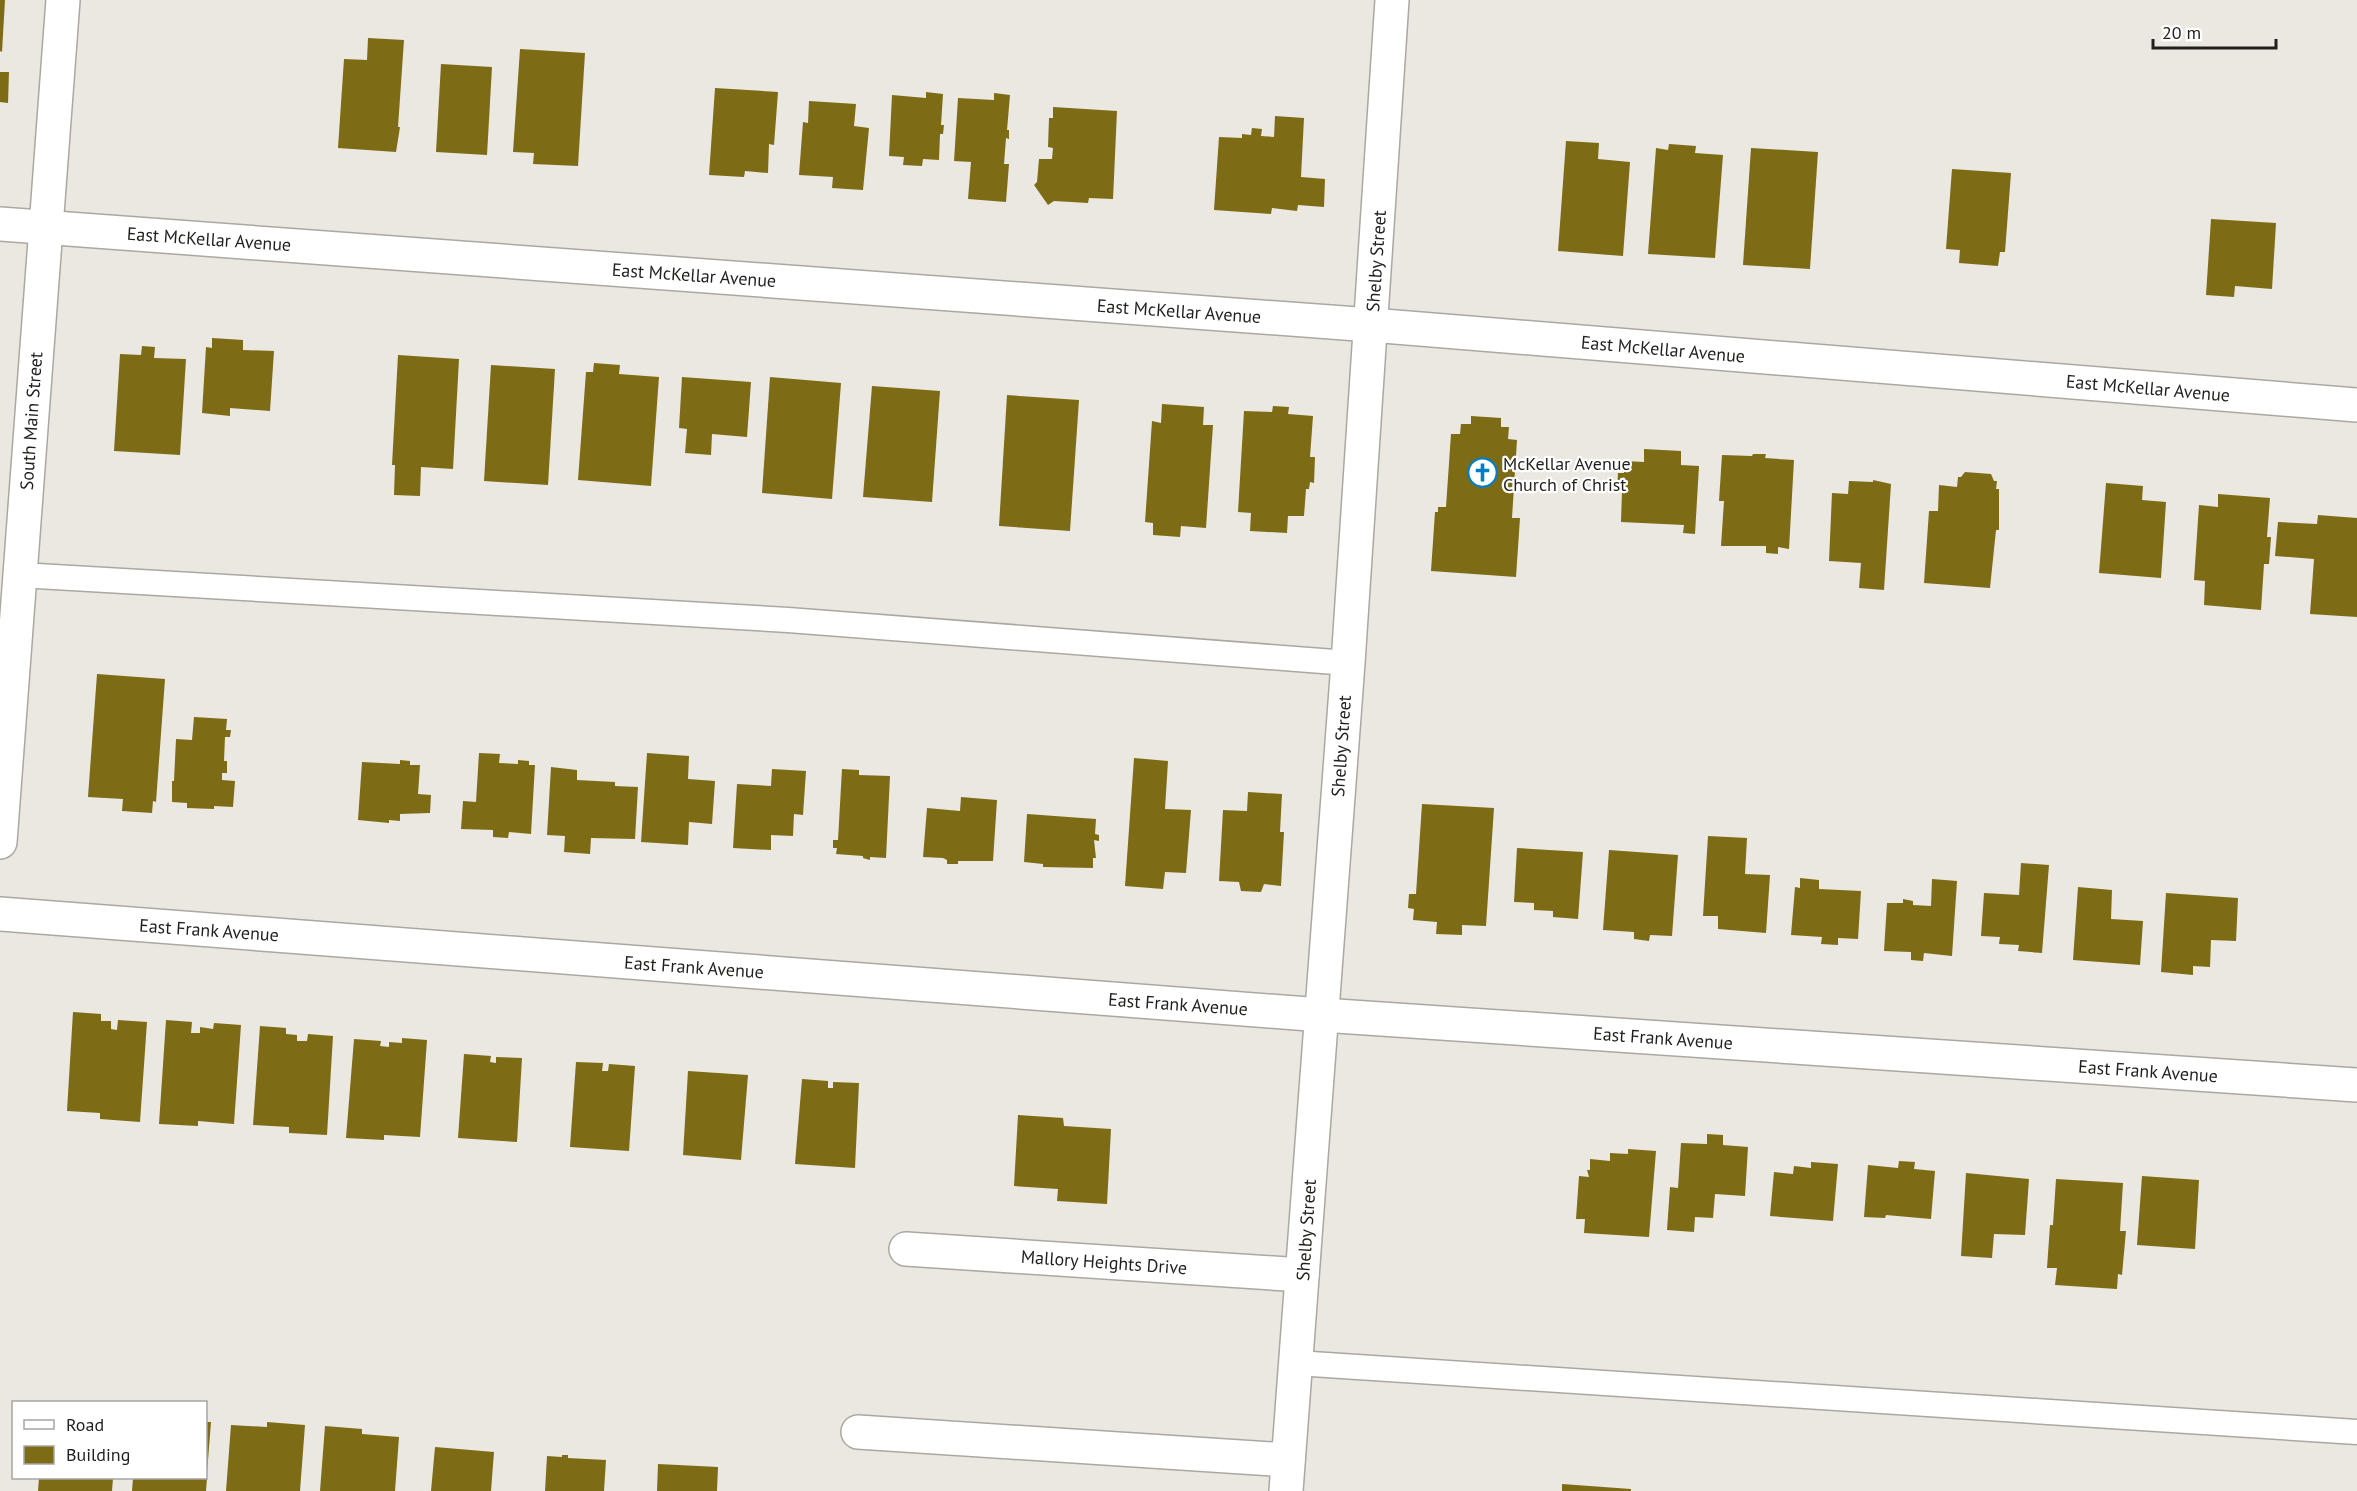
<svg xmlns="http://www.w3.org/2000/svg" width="2357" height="1491" viewBox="0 0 2357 1491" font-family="'PT Sans',sans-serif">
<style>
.building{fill:#7e6b16}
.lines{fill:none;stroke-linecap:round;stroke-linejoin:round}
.lane-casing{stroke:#aaa8a0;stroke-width:27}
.street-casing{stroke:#aaa8a0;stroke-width:36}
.lane{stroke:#fff;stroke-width:24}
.street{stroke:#fff;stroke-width:33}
.labels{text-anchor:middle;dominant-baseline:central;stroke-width:4.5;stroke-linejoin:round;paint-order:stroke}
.street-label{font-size:18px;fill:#201f1c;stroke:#fff}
.poi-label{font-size:18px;fill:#201f1c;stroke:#fff;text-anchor:start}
</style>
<rect width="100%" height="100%" fill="#eae8e0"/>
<!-- building -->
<g class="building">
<path d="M0,0H5L2,52L0,51Z"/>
<path d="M368,38L404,40L398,127H400L396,152L338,148L344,59L367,60Z"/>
<path d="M520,49L585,53L578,166L533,164L534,153L513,152Z"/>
<path d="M441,64L492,67L487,155L436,152Z"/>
<path d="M0,72H9L8,103L0,102Z"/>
<path d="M715,88L778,92L774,145L769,144L768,173L745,171L744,177L709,175Z"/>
<path d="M926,92L943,94L941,125H944L943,134H940L939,160L923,159L922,166L903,165L904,157L889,156L892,95L926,98Z"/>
<path d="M994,93L1010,95L1007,130H1009V139L1006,138L1004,164H1009L1006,202L968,199L971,162L954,161L958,98L994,100Z"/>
<path d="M809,101L856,104L854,126L869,128L863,190L832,188L833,177L799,175L803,122L808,123Z"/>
<path d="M1053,107L1117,111L1113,199L1089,198L1088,203L1054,201L1048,205L1034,185L1037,182L1039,159H1052L1053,148L1048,147L1049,118H1053Z"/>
<path d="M1275,116L1304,118L1301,177L1325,179L1324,207L1298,205L1297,211L1272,208L1271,214L1214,210L1219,137L1242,138V134L1251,135L1252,128L1262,129L1261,136L1274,137Z"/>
<path d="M1566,141L1599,143L1598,159L1630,162L1623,256L1558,251Z"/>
<path d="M1669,144L1696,146L1695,153L1723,155L1715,258L1648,254L1656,148L1668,150Z"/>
<path d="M1751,148L1818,152L1810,269L1743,265Z"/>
<path d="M1952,169L2011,173L2005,252H2000L1998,266L1959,263L1960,250L1946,249Z"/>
<path d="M2211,219L2276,223L2272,289L2235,286L2234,297L2206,295Z"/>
<path d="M212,338L243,340V350L274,351L270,411L230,408V416L202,413L206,347L212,348Z"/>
<path d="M142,346L155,347L154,358L186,359L180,455L114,451L120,354L141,355Z"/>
<path d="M398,355L459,359L453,469L421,467L420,496L394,495L395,465H392Z"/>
<path d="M594,363L620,365L619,374L659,377L651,486L578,480L586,372H593Z"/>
<path d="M491,365L555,369L548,485L484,481Z"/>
<path d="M682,377L751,382L747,437L712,434L711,455L685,453L687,429L679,428Z"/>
<path d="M770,377L841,383L832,499L762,493Z"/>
<path d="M872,386L940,391L932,502L863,497Z"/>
<path d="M1007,395L1079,400L1070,531L999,526Z"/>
<path d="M1162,404L1204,407L1203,425H1213L1206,528L1181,526L1180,537L1153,535V523L1145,522L1152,421L1161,423Z"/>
<path d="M1273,406L1289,407L1288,414L1313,416L1310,457H1315L1314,483L1310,482L1309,489H1306L1304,516H1288L1287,533L1250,531L1251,513L1238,512L1244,411L1272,412Z"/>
<path d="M1471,416L1501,418V427H1509L1508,439L1517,440L1512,518H1520L1516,577L1431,571L1435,512H1438V507H1446L1451,434H1460L1461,424H1471Z"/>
<path d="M1644,449L1681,451V465L1699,466L1695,534L1683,533L1684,525L1621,522L1622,491H1617L1618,473H1624L1625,461L1644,462Z"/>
<path d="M1753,454H1766L1765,458L1794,460L1789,549L1778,547V554L1766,553V546H1721L1724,501H1719L1722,455L1752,456Z"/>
<path d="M1965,472L1991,474L1994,481H1997L1996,489H1999V530H1996L1990,588L1924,583L1929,511H1938L1939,485L1957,487L1958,477H1961Z"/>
<path d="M1873,480L1891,484L1884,590L1859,588L1861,563L1829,561L1832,493L1848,494L1849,481L1873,482Z"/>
<path d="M2106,483L2143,486L2142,500L2166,502L2161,578L2099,573Z"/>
<path d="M2218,494L2270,498L2267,537H2271L2269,564H2264L2261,610L2204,605L2205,581L2194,580L2199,505L2218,507Z"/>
<path d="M2318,515L2357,518V617L2310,614L2314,559L2275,556L2278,522L2317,524Z"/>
<path d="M97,674L165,679L156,802L153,801L152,813L122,811L123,799L88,797Z"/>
<path d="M194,717L227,719L226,730H231L230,737H225L224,761H227V773H222V780L235,781L233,807L214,806V809L187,808V803L172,802V781H174L176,739L192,740Z"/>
<path d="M479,753L500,754L499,763L518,764V760L529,761V765H535L531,834L509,832L508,838L493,837V830L461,829L463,801L476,802Z"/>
<path d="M647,753L689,756L688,779L715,781L712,824L689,822L688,845L641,842Z"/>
<path d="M1134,758L1168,761L1165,809L1191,810L1186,873L1165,872L1163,889L1125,886Z"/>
<path d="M400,760L410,761V765H420L418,794L431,795L430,813L400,814V821L389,820V823L358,820L362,762L400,764Z"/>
<path d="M551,767L577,770V780L615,782V786L638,787L635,839L591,838L590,854L564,852L565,836L547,835Z"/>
<path d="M772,769L806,771L803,815L794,814L793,836L771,835V850L733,848L737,784L771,786Z"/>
<path d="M842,769L859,770V775L890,776L886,858L870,857V860L863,858V856L836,854L837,848H833V840H838Z"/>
<path d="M1248,792L1282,794L1280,832H1284L1281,886L1264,884L1261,892L1241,891L1239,882L1219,881L1223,810L1247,811Z"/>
<path d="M961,797L997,800L993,861H958V864H947V860L943,858L923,857L927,808L960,811Z"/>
<path d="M1422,804L1494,808L1486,926L1462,925V935L1436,934L1437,922L1413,920L1414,909L1408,908L1409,894H1416Z"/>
<path d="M1027,814L1096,819L1095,834L1099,835V841L1094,840L1096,858H1093V868L1043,867V864L1024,862Z"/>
<path d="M1708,836L1747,838L1745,874L1770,875L1766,933L1718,929V916H1703Z"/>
<path d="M1517,848L1583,852L1578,919L1553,917V911L1534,910V903L1514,902Z"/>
<path d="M1609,850L1678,855L1672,936L1650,935L1649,941L1634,939V932L1603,930Z"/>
<path d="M2021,863L2049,865L2042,953L2018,951L2019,945L1999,944L2000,937L1981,936L1984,893L2019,895Z"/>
<path d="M1800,878L1819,880V889L1861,891L1858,939L1838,938V945L1821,944L1822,937L1791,935L1795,887L1800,888Z"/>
<path d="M1932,879L1957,881L1952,956L1924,953L1923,961L1911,960V952L1884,951L1887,903H1903V899L1913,901V905L1931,906Z"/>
<path d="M2078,887L2112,890L2111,919L2143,921L2140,965L2073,960Z"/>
<path d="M2166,893L2238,898L2236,941L2211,940L2210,967L2193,966V975L2161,972Z"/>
<path d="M73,1012L101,1014V1021H111V1029L117,1030L118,1020L147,1022L140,1122L100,1119V1113L67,1111Z"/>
<path d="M166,1020L192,1022L191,1033H200V1027L213,1029L214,1023L241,1025L234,1124L198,1121V1126L159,1124Z"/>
<path d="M260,1026L286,1028V1034L297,1035V1041H307L308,1034L333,1036L327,1135L289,1133V1127L253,1125Z"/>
<path d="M402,1038L427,1040L420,1137L384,1135V1140L346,1138L354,1039L381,1041L380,1046L389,1047V1042L402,1043Z"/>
<path d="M464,1054L491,1056L490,1062L496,1063V1057L522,1058L517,1142L458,1138Z"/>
<path d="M576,1062L603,1063L602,1071H608L609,1064L635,1066L629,1151L570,1147Z"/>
<path d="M688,1071L748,1075L741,1160L683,1155Z"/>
<path d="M802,1079L828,1081V1088H833V1082L859,1083L855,1168L795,1164Z"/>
<path d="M1018,1115L1063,1118L1064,1126L1111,1129L1107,1204L1057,1201L1058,1189L1014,1186Z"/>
<path d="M1707,1134L1723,1135V1145L1748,1147L1745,1196L1715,1194L1713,1218L1695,1217L1694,1232L1667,1230L1670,1187L1678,1188L1681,1143L1707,1144Z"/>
<path d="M1628,1149L1656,1151L1649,1237L1584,1233L1585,1219H1576L1579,1176L1589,1177L1587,1170H1590V1159L1610,1161V1153L1628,1154Z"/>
<path d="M1899,1161L1915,1162L1914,1169L1935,1171L1931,1219L1886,1215L1885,1218L1864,1217L1868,1165L1898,1168Z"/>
<path d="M1811,1162L1838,1164L1833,1221L1770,1216L1774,1172L1793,1174L1794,1166L1811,1168Z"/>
<path d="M1966,1173L2029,1179L2025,1235L1994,1234L1992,1258L1961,1256Z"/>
<path d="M2142,1176L2199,1180L2195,1249L2137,1245Z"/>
<path d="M2056,1179L2123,1183L2120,1231H2126L2122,1275L2118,1274L2117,1289L2055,1285L2057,1268H2047L2050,1225H2053Z"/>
<path d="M206,1422H211L207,1473H206Z"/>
<path d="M267,1422L305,1425L300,1491H226L231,1425L267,1427Z"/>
<path d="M325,1426L362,1429V1434L399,1437L395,1491H320Z"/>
<path d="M435,1447L494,1452L491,1491H431Z"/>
<path d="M562,1455H568V1458L606,1460L604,1491H545L547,1456L562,1457Z"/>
<path d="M658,1464L718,1467L717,1491H657Z"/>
<path d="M39,1478H113L112,1491H38Z"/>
<path d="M133,1478H207L206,1491H132Z"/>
<path d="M1562,1484L1631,1489V1491H1562Z"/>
</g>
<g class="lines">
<defs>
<g id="lane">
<path d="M20,575L788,620L1348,663"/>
<path d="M1296,1363L2357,1432"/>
</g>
<g id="street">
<path d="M0,224L1371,325L2357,405"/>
<path d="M0,842L63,0"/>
<path d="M0,914L1322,1015L2357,1085"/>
<path d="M906,1249L1302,1275"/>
<path d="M858,1432L1288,1460"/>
<path d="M1286,1491L1348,663L1392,0"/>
</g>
</defs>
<!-- lane casing -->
<use href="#lane" class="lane-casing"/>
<!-- street casing -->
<use href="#street" class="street-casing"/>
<!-- lane -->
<use href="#lane" class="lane"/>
<!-- street -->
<use href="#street" class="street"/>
</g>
<!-- icons -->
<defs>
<symbol id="church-ring" viewBox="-11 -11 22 22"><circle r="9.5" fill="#fff" stroke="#017ec6" stroke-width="1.5"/><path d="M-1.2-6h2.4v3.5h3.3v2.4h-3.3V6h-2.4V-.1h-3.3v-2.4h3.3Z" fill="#017ec6"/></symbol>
</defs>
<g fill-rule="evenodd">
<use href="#church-ring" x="1466" y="456" width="33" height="33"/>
</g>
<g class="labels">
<!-- street labels -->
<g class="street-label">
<text transform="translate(209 239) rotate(4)">East McKellar Avenue</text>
<text transform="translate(1376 261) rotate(-86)">Shelby Street</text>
<text transform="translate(694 275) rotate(4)">East McKellar Avenue</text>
<text transform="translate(1179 311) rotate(4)">East McKellar Avenue</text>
<text transform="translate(1663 349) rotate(5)">East McKellar Avenue</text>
<text transform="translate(2148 388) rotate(5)">East McKellar Avenue</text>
<text transform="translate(31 421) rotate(-86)">South Main Street</text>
<text transform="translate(1341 746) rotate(-86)">Shelby Street</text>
<text transform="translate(209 930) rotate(4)">East Frank Avenue</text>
<text transform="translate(694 967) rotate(4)">East Frank Avenue</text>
<text transform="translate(1178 1004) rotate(4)">East Frank Avenue</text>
<text transform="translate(1663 1038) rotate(4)">East Frank Avenue</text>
<text transform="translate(2148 1071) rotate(4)">East Frank Avenue</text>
<text transform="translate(1306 1230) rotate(-86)">Shelby Street</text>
<text transform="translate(1104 1262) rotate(4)">Mallory Heights Drive</text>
</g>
<!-- poi labels -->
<g class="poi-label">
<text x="1503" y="463">McKellar Avenue<tspan x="1503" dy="21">Church of Christ</tspan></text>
</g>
</g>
<!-- legend -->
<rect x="12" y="1401" width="195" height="78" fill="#ffffff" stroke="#a6a5a4" stroke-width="1.5"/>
<rect x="24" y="1420" width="30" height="9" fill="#ffffff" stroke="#a6a5a4" stroke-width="1.5"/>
<text x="66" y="1431" font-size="18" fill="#201f1c">Road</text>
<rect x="24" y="1446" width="30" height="18" fill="#7e6b16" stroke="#a6a5a4" stroke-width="1.5"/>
<text x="66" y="1461" font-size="18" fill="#201f1c">Building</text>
<!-- scale -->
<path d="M2153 39v9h123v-9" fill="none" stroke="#201f1c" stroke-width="3"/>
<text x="2162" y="39" font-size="18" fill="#201f1c" stroke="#ffffff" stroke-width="4.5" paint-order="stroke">20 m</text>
</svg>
